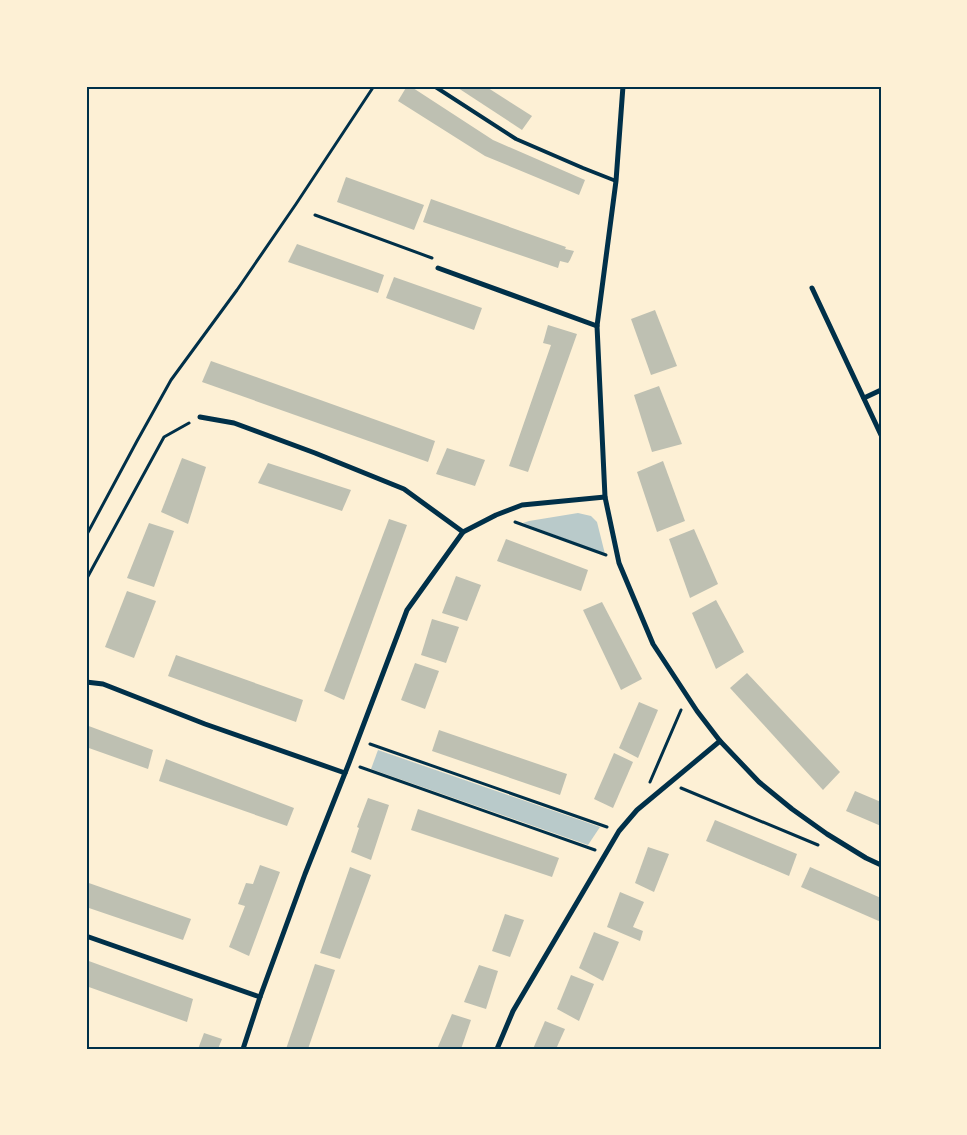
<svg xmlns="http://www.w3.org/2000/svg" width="967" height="1135" viewBox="0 0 967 1135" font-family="Helvetica,sans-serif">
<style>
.green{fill:#b9caca}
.building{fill:#bec0b2}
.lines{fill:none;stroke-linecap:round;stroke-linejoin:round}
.path{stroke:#003049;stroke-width:3}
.service{stroke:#003049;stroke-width:4}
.minor{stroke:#003049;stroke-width:5}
.neatline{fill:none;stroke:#003049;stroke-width:2}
</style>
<rect width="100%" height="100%" fill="#fdf0d5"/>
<!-- green -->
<g class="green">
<path d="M578,513L591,516L597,522L605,554L523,523L529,521Z"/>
<path d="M378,750L600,827L588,845L371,769Z"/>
</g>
<!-- building -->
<g class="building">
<path d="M407,86H410L493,140L585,180L579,195L485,156L398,101Z"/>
<path d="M455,86H485L532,116L522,130Z"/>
<path d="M346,177L424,205L414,230L337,202Z"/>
<path d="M431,199L566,247L565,249L574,251L570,260L568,263L560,261L558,268L423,222Z"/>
<path d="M297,244L384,275L378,293L288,262Z"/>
<path d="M394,277L482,308L474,330L386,298Z"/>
<path d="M655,310L677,366L651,375L631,319Z"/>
<path d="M548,325L577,334L528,472L509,466L551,345L543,343Z"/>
<path d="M211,361L435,441L428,462L202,382Z"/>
<path d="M659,386L682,444L652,452L634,395Z"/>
<path d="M447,448L485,460L475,486L436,474Z"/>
<path d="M182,458L206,467L188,524L161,512Z"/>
<path d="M663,461L685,521L657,532L637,472Z"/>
<path d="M268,463L351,490L342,511L258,483Z"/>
<path d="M389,519L407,525L344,700L324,691Z"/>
<path d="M149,523L174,531L154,587L127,578Z"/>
<path d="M694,529L718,584L690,598L669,539Z"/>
<path d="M506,539L588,570L581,591L497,561Z"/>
<path d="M456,576L481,585L467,621L442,613Z"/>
<path d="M127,591L156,601L134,658L105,647Z"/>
<path d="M716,600L744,652L716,669L692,613Z"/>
<path d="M602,602L642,679L621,690L583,610Z"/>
<path d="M432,619L459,627L446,663L421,655Z"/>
<path d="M176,655L303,700L296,722L168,676Z"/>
<path d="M415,663L439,671L425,709L401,700Z"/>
<path d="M747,673L840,772L823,790L730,688Z"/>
<path d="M639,702L658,710L638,758L619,748Z"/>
<path d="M86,725L153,750L148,769L86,747Z"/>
<path d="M439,730L567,774L560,795L432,751Z"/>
<path d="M614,753L633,762L613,808L594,799Z"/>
<path d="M166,759L294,808L287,826L159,781Z"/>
<path d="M855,791L881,802V826L846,811Z"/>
<path d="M368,798L389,805L371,860L351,852L359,828L357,827Z"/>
<path d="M418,809L559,858L552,877L411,830Z"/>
<path d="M715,820L797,854L789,876L706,841Z"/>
<path d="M648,847L669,854L654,892L635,883Z"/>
<path d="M260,865L280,872L249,956L229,947L245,906L238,904L246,883L253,884Z"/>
<path d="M350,867L371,875L340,959L320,953Z"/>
<path d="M810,867L881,898V922L801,887Z"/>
<path d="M86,882L191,919L183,940L86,907Z"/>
<path d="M620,892L644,902L633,927L643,931L640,941L607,927Z"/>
<path d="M505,914L524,920L510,957L492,951Z"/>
<path d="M594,932L619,942L603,981L579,968Z"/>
<path d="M86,960L193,999L187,1022L86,986Z"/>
<path d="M315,964L335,970L308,1049H286Z"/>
<path d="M479,965L498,971L486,1009L464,1002Z"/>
<path d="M571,975L594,984L579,1021L557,1009Z"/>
<path d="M452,1014L471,1020L461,1049H437Z"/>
<path d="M545,1021L565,1029L556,1049H533Z"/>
<path d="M204,1033L222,1039L218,1049H198Z"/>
</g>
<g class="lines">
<!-- path -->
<g class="path">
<path d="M315,215L432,258"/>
<path d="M515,522L606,555"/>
<path d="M86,536L137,441L171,380L237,290L296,204L374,86"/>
<path d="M86,580L93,567L164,437L189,423"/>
<path d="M370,744L607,827"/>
<path d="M360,767L595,850"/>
<path d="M650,782L681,710"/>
<path d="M681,788L818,845"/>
</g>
<!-- service -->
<path class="service" d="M434,86L516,139L583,168L616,181"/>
<!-- minor -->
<g class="minor">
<path d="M623,86L616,181L597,326L605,497L619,563L653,644L697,711L720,741L759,782L792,809L827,834L866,858L881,865"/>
<path d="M438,268L597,326"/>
<path d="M812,288L881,435"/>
<path d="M864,398L881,390"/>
<path d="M200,417L234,423L315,453L404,489L463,532"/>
<path d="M86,682L103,684L205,724L345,773"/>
<path d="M86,936L260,997"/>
<path d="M243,1049L260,997L305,874L349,763L407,610L463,532L496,515L522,505L605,497"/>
<path d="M497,1049L513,1011L619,831L637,810L720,741"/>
</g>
</g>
<!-- border -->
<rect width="967" height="1135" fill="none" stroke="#fdf0d5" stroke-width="175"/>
<rect x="88" y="88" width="792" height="960" class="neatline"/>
</svg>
